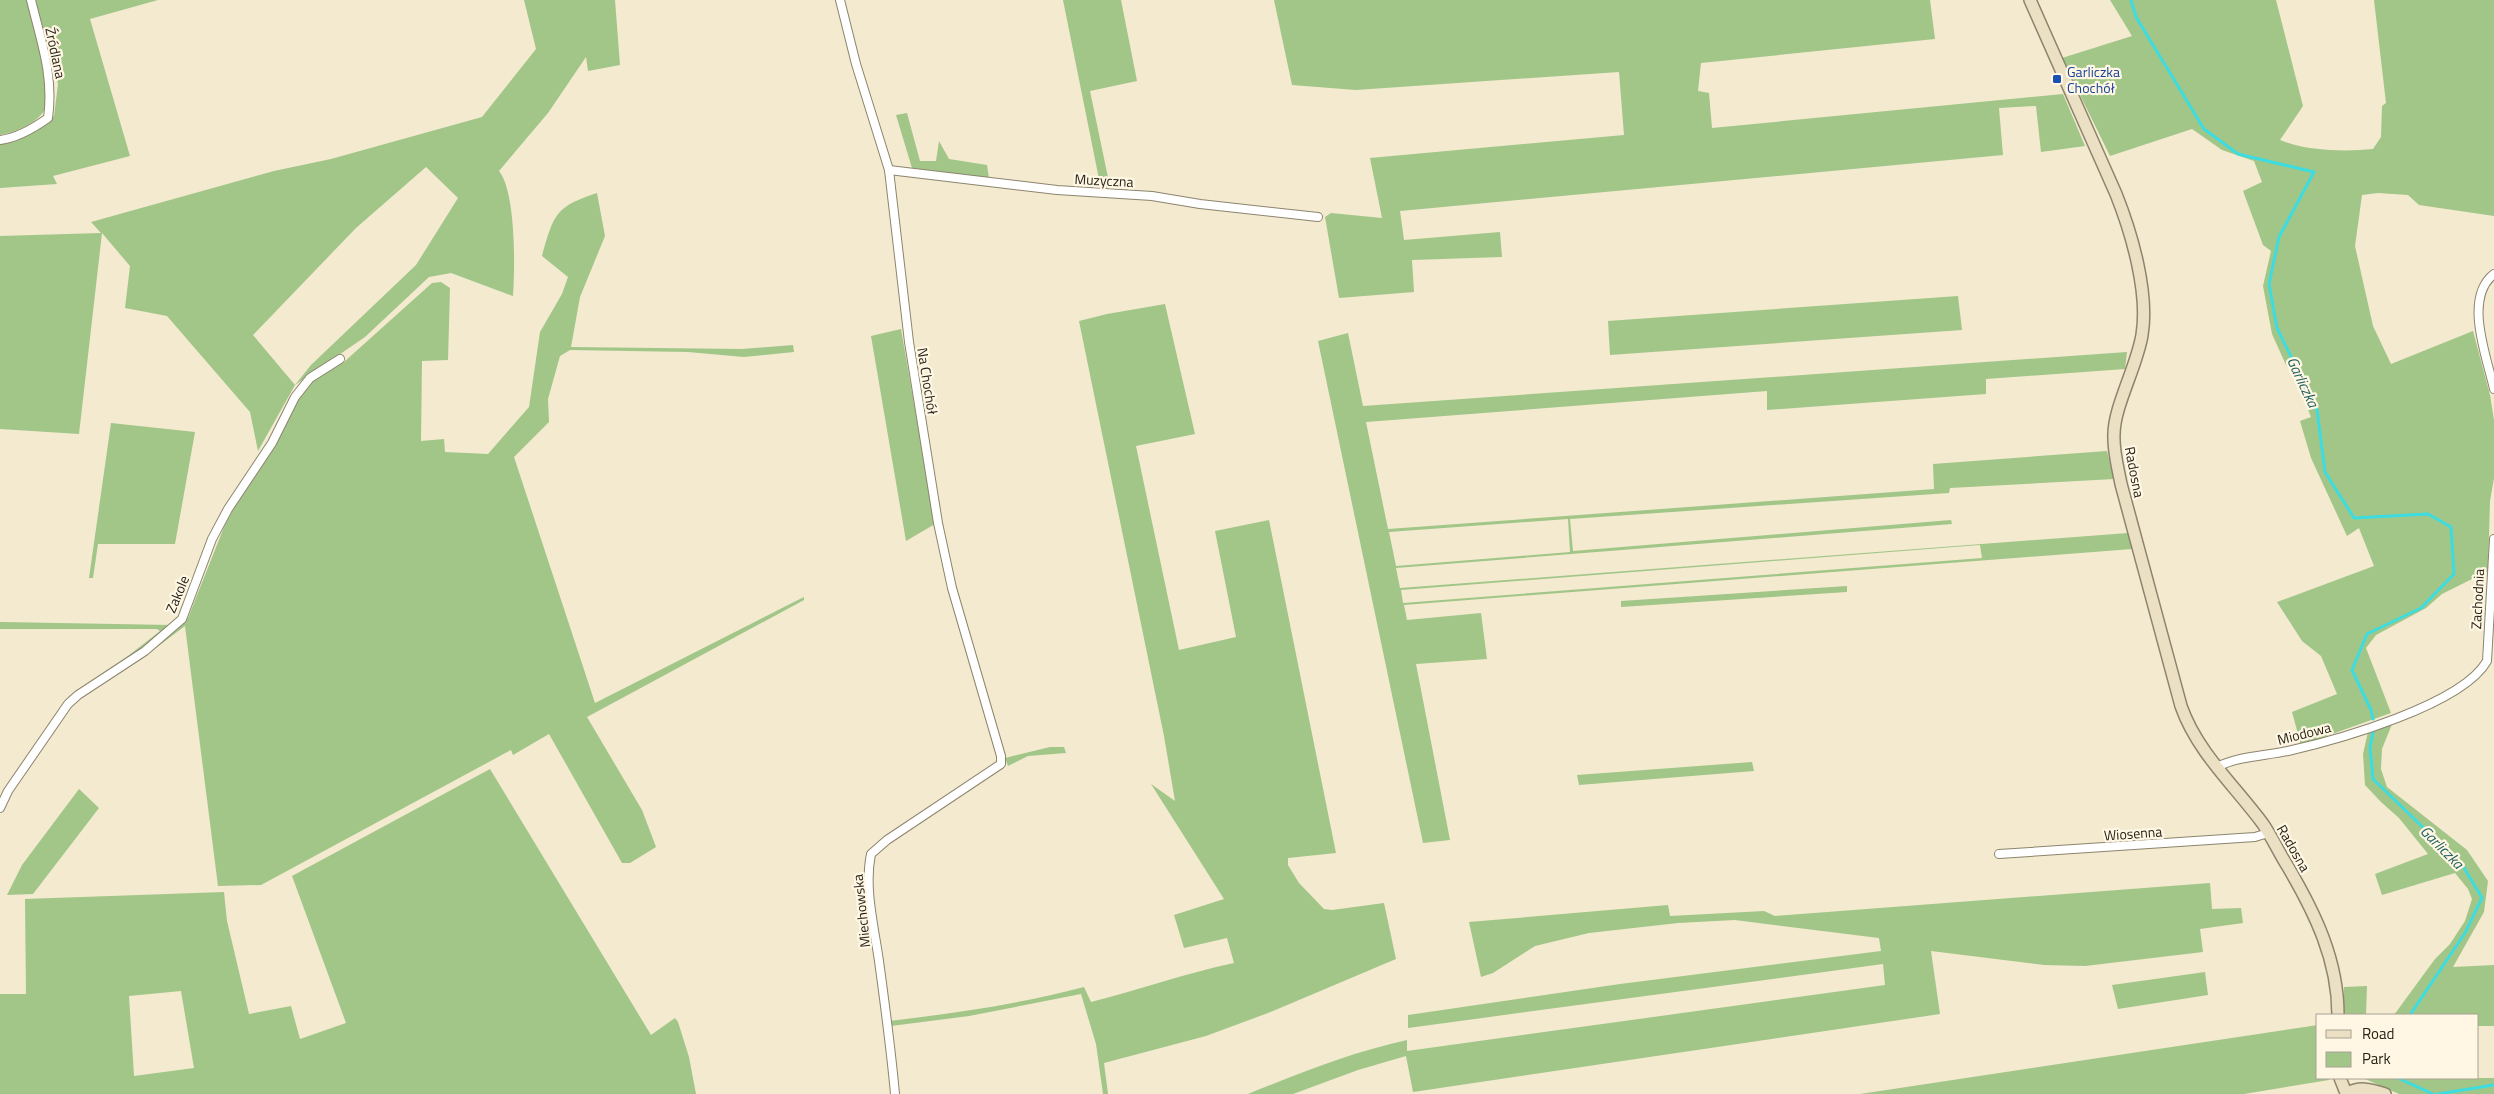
<svg xmlns="http://www.w3.org/2000/svg" width="2494" height="1094" viewBox="0 0 2494 1094" font-family="'Titillium Web',sans-serif">
<style>
.green{fill:#a1c688;fill-rule:evenodd}
.lines{fill:none;stroke-linecap:round;stroke-linejoin:round}
.stream{stroke:#3ddce0;stroke-width:3}
.street-casing{stroke:#8c846d;stroke-width:10}
.secondary-casing{stroke:#8c846d;stroke-width:14}
.street{stroke:#fff;stroke-width:8}
.secondary{stroke:#ece0c4;stroke-width:11}
.transit-dot{fill:#1a4fb4;stroke:#fff7e3;stroke-width:2}
.labels{text-anchor:middle;dominant-baseline:central;stroke-width:4.5;stroke-linejoin:round;paint-order:stroke}
.street-label{font-size:14px;fill:#27231a;stroke:#fff7e3}
.transit-label{font-size:14px;fill:#164399;stroke:#fff7e3;text-anchor:start}
.water-label{font-size:15px;font-style:italic;fill:#216061;stroke:#fff7e3}
</style>
<rect width="100%" height="100%" fill="#f3ead0"/>
<!-- green -->
<g class="green">
<path d="M0,0H28C32,19 53,90 47,105C41,122 16,132 0,135Z"/>
<path d="M36,0H158L90,19L130,156L53,176L57,184L0,188V144C20,144 38,127 54,116L58,84L42,32Z"/>
<path d="M524,0H615L620,65L588,71L586,57L548,113L499,171C516,192 515,268 513,296L451,273L429,277L365,337L295,385L258,451L250,412L167,316L125,308L130,266L102,233L79,434L0,429V236L101,233L91,222L274,171L331,159L482,117L536,49ZM426,167L458,198L416,265L311,365L295,385L253,335L356,228Z"/>
<path d="M1063,0H1121L1137,81L1090,91L1110,187L1101,189Z"/>
<path d="M1274,0H1930L1935,39L1701,63L1698,91L1709,93L1712,128L2063,94L2085,146L2041,152L2036,106L1999,108L2003,155L1400,211L1404,240L1500,232L1502,257L1412,260L1414,292L1339,298L1325,217L1331,213L1382,218L1370,158L1624,135L1619,72L1356,90L1292,85Z"/>
<path d="M2110,0H2276L2303,106L2280,140C2305,151 2345,152 2373,149L2381,137L2382,106L2386,103L2374,0H2494V216L2419,205L2408,195L2378,193L2362,195L2355,246L2373,326L2391,364L2473,331L2490,395L2494,420V478L2490,501L2488,571L2442,594L2426,608L2376,635L2366,648L2391,713L2301,745L2292,712L2337,694L2321,656L2302,641L2277,602L2374,566L2359,528L2347,536L2311,458L2300,421L2311,417L2293,373L2286,365L2272,334L2263,286L2271,251L2263,245L2243,191L2262,182L2254,161L2222,150L2192,129L2110,156L2062,58L2132,36Z"/>
<path d="M907,113L920,161H936L939,141L949,159L987,165L989,178L912,168L896,115Z"/>
<path d="M597,193L605,236L580,297L571,347L742,349L793,345L794,352L744,357L688,352L570,350L560,356L548,399L549,422L514,457L595,703L784,607L804,597V600L587,717L642,810L656,847L630,863H622L549,734L513,755L511,750L261,885L218,886L185,626L140,660L72,703L144,654L188,618L226,522L294,405L312,382L344,362L432,283L441,282L450,288L448,360L422,361L421,441L444,439L445,452L488,454L529,407L540,332L562,294L568,277L542,256C554,214 555,207 597,193Z"/>
<path d="M1958,296L1962,330L1610,355L1608,321Z"/>
<path d="M1165,304L1195,434L1136,446L1179,650L1236,637L1215,531L1269,520L1336,853L1288,858V865L1299,883L1324,909L1332,910L1384,903L1396,959L1268,1013L1206,1036L1104,1063L1108,1094H1103L1096,1044L1081,994L969,1016L891,1026L890,1021C956,1013 1020,1004 1084,987L1091,1002C1139,990 1186,973 1234,963L1227,938L1184,948L1174,915L1224,899L1151,784L1175,801L1164,736L1079,321L1107,314Z"/>
<path d="M901,329L935,524L906,541L871,336Z"/>
<path d="M1348,333L1363,406L2127,352L2125,369L1986,379V394L1767,410V391L1366,422L1388,529L1934,489L1933,464L2107,451L2114,479L1950,488L1949,493L1570,519L1573,551L1951,520L1952,524L1396,568L1400,588L2128,533L2132,549L1404,605L1407,620L1481,613L1487,659L1416,664L1450,840L1423,843L1318,341ZM1568,519L1570,552L1396,566L1389,532ZM1980,545L1982,558L1403,603L1401,590Z"/>
<path d="M111,423L195,432L175,544H98L93,578H89Z"/>
<path d="M1847,586V592L1621,607V601Z"/>
<path d="M0,622L172,625L118,667L66,698L128,656L160,631L157,629H0Z"/>
<path d="M2392,724L2382,749L2381,769L2387,787L2467,850L2488,881L2484,912L2453,967L2494,965V1026H2478V1015H2394L2435,959L2450,944L2465,921L2472,899L2468,889L2455,873L2382,895L2375,874L2428,854L2399,818L2381,802L2365,785L2363,754L2368,732Z"/>
<path d="M1050,747H1064L1066,753L1028,756L1008,766L1005,758Z"/>
<path d="M1752,762L1754,771L1579,785L1577,775Z"/>
<path d="M490,769L651,1035L675,1018L678,1022L689,1057L696,1094H0V994H26L25,899L224,892L227,921L249,1014L291,1006L300,1039L346,1023L292,876ZM181,991L194,1068L134,1076L129,996Z"/>
<path d="M79,789L99,808L33,894L7,895L22,865Z"/>
<path d="M2210,883L2212,909L2241,908L2243,923L2200,929L2203,952L2085,966L2044,965L1931,951L1940,1014L1413,1092L1406,1056L1358,1070L1293,1094H1248C1300,1073 1352,1052 1407,1040V1051L1885,985L1883,964L1408,1028V1015L1620,984L1881,951L1879,938L1735,920L1678,923L1589,933L1535,946L1493,973L1481,977L1469,922L1668,905L1670,916L1764,911L1775,916Z"/>
<path d="M2205,972L2208,995L2118,1009L2112,985Z"/>
<path d="M2367,986L2366,1015H2344V987Z"/>
<path d="M2318,1025V1078H2329V1080L2244,1094H1860Z"/>
<path d="M2363,1078H2494V1094H2399Z"/>
</g>
<g class="lines">
<!-- stream -->
<g class="stream">
<path d="M2131,0L2136,17L2204,129L2238,154L2314,172L2279,237L2269,284L2277,328L2317,410L2325,472L2354,518L2428,514L2451,527L2454,574L2421,608L2367,634L2352,670L2371,710L2373,719"/>
<path d="M2373,733L2370,747L2373,779L2463,866L2482,898L2465,933L2410,1015"/>
<path d="M2398,1078L2433,1094"/>
<path d="M2438,1094L2494,1085"/>
</g>
<defs>
<g id="street">
<path d="M840,0L856,64L889,170L909,342L938,523L952,588L1001,756V764L887,840L871,854C864,888 874,926 879,961C885,1005 891,1049 895,1094"/>
<path d="M0,140C17,138 34,128 48,118C54,76 41,41 31,0"/>
<path d="M889,170L1057,190L1152,196L1200,204L1318,217"/>
<path d="M2494,274C2463,298 2487,357 2494,389"/>
<path d="M2217,767C2239,756 2265,756 2288,751C2337,740 2462,705 2487,661L2494,539"/>
<path d="M0,808L8,791L68,704L78,695L145,651L182,619L212,539L228,509L272,443L295,397L310,378L340,359"/>
<path d="M1999,854L2255,837L2268,833"/>
</g>
<g id="secondary">
<path d="M2030,0L2116,194C2132,234 2149,293 2142,335C2137,366 2114,407 2114,434C2113,451 2118,468 2121,484L2181,706C2197,752 2235,786 2263,824C2272,837 2279,853 2288,867C2315,913 2338,960 2338,1015"/>
<path d="M2340,1078L2346,1093"/>
<path d="M2346,1094C2359,1086 2370,1089 2385,1094"/>
</g>
</defs>
<!-- street casing -->
<use href="#street" class="street-casing"/>
<!-- secondary casing -->
<use href="#secondary" class="secondary-casing"/>
<!-- street -->
<use href="#street" class="street"/>
<!-- secondary -->
<use href="#secondary" class="secondary"/>
</g>
<!-- markers -->
<rect class="transit-dot" x="2052" y="74" width="10" height="10" rx="2.5"/>
<g class="labels">
<!-- street labels -->
<g class="street-label">
<text transform="translate(56 53) rotate(78)">Źródlana</text>
<text transform="translate(1104 180) rotate(3)">Muzyczna</text>
<text transform="translate(928 381) rotate(81)">Na Chochół</text>
<text transform="translate(2135 472) rotate(79)">Radosna</text>
<text transform="translate(177 594) rotate(-67)">Zakole</text>
<text transform="translate(2477 599) rotate(-87)">Zachodnia</text>
<text transform="translate(2304 733) rotate(-14)">Miodowa</text>
<text transform="translate(2133 833) rotate(-4)">Wiosenna</text>
<text transform="translate(2294 848) rotate(60)">Radosna</text>
<text transform="translate(861 911) rotate(-96)">Miechowska</text>
</g>
<!-- transit labels -->
<g class="transit-label">
<text x="2067" y="71">Garliczka<tspan x="2067" dy="16">Chochół</tspan></text>
</g>
<!-- water labels -->
<g class="water-label">
<text transform="translate(2303 382) rotate(65)">Garliczka</text>
<text transform="translate(2442 847) rotate(45)">Garliczka</text>
</g>
</g>
<!-- legend -->
<rect x="2316" y="1014" width="162" height="65" fill="#fff7e3" stroke="#a9a293"/>
<rect x="2326" y="1030" width="25" height="8" fill="#ece0c4" stroke="#a9a293"/>
<text x="2362" y="1039" font-size="15" fill="#27231a">Road</text>
<rect x="2326" y="1052" width="25" height="15" fill="#a1c688" stroke="#a9a293"/>
<text x="2362" y="1064" font-size="15" fill="#27231a">Park</text>
</svg>
